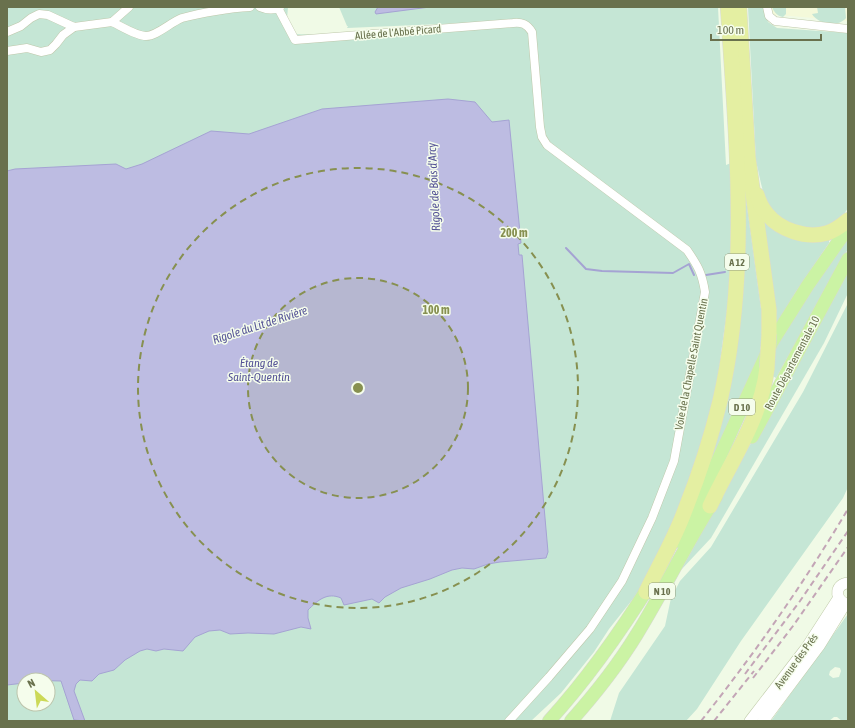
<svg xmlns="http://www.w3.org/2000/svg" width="855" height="728" viewBox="0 0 855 728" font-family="'Asap Condensed',sans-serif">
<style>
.commercial{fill:#f4f9da}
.green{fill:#c5e6d5;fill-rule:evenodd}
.water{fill:#bdbce2;stroke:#a5a3d3}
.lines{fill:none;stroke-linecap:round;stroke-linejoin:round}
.stream{stroke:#a5a3d3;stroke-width:2}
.street-casing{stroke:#bfc8ab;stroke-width:9}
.secondary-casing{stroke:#c0cba9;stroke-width:12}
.primary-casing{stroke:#d8dad1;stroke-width:14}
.highway-casing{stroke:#d8dad1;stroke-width:16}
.street{stroke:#fff;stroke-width:8}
.secondary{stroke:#fff;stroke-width:11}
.primary{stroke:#cbf3a4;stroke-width:13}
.highway{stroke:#e4efa2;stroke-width:15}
.rail{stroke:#c3a5b6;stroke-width:2;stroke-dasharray:6 4;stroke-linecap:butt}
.highway-bridge-casing{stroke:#d8dad1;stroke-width:16;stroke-linecap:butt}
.highway-bridge{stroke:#e4efa2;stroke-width:15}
.ring{fill:none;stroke:#879050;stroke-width:2;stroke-dasharray:7 5}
.labels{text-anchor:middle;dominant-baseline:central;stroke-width:3;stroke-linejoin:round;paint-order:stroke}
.shield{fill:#f5fdec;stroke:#939b7d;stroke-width:1}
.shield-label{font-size:10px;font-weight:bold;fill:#69714d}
.street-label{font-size:11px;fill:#69714d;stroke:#f5fdec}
.water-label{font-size:12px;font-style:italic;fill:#555396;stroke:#f5fdec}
.centre{fill:#879050;stroke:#f5fdec;stroke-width:2}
.ring-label{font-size:12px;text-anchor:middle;font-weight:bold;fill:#879050;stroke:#f5fdec;stroke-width:3;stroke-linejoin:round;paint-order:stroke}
</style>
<rect width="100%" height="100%" fill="#f0fae6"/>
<!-- commercial -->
<path class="commercial" d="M755,7H848V21L755,13Z"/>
<!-- green -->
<g class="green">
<path d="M7,7H288L287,19L294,34L321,35L465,23L347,28L348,26H347L339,7H718L726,165L731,163V224L729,294L708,452L667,556L609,629L594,652L561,693L531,721H7ZM24,680H48V704H24Z"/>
<path d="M748,7H763L768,22L777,28L848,33V208C846,211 843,216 840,218C820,235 786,228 770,208C763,198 759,173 756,161Z"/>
<path d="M772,7H786V14L783,17C777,16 774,12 772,7Z"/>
<path d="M817,7H845L846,18C838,28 818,24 812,14L818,13Z"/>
<path d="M741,163L765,338L760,348V356L708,470L721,422Z"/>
<path d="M760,210L769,221L829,237V243L795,293L775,326Z"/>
<path d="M848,237V249L776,378L771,375L775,342Z"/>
<path d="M848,270V293L824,343L711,538L681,570L772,405Z"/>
<path d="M848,303V487L843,498L741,641L697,709L686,721H610L619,693L665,626L671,598L680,581L711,547L803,392Z"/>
<path d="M848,614V721H842L837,717H834L829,721H771ZM835,667L840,668L841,671L839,677L833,678L829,675L830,671Z"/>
</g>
<!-- water -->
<g class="water">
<path d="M378,7H430L376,14L375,12Z"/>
<path d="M448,99L475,102L492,122L509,120L521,243L518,244L519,255H522L548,552L546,558L500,562L488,564L474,569L462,568L452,570L430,579L401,588L385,597L379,603L372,599L344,605L341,598C327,592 318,600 308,610V618L311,629L301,627L274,634L248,633L230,634L220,630L209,631L195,637L183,651L164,649L156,651L147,649L140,651L125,660L114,670L99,674L92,681L80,680L76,684L74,691L85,721L74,720L61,681L24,680V683L7,685V171L15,169L116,164L126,169L142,164L211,131L249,134L322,109Z"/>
</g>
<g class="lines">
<!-- stream -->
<g class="stream">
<path d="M566,248L586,269L602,271L673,273L689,264L694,275"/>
<path d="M706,275L725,272"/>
</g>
<defs>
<g id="street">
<path d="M260,7C267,10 273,11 280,7"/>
<path d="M767,7L769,16L775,21L848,29"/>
<path d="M278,8L295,40L513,23C522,22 527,24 532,32L540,127L542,137L547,145L687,250C698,266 702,273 705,292L674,461L652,518L622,581L590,629L549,677L509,721"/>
<path d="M112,22C121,26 136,36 146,36C157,36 171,22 182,18C201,13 230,8 250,7"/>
<path d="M7,32L21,26L31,18L39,14L48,15L74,27L112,22L129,7"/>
<path d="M7,51L27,48L41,52L50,50L56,44L63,35L74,27"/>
</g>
<g id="secondary">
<path d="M844,603C834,597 836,584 848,583"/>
<path d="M750,721L807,647L838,599"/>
<path d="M763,721L819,646L845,604"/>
</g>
<g id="primary">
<path d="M752,437L848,259"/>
<path d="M678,541L698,504L772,342L808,285L848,228"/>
<path d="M549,721C588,678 621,631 651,583"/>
<path d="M571,721C596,693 618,665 637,634C665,589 687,541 716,497"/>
</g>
<g id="highway">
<path d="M739,7L748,157L769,310V334"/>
<path d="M757,195C759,202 762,208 767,214C780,230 806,239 827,233C834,231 842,225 848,220"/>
<path d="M710,506C731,461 761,419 767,368"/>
<path d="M646,592C659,565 675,538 685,510C699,475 711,438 720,401C750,271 736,138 728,7"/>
</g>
</defs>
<!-- street casing -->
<use href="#street" class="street-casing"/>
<!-- secondary casing -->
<use href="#secondary" class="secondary-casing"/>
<!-- primary casing -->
<use href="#primary" class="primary-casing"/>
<!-- highway casing -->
<use href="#highway" class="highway-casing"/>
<!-- street -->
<use href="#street" class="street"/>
<!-- secondary -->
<use href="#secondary" class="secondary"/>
<!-- primary -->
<use href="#primary" class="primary"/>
<!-- highway -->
<use href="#highway" class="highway"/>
<!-- rail -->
<g class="rail">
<path d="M745,674L800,601L848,531"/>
<path d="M753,678L793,626L848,547"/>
<path d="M701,721C755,653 804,583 848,509"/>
<path d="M714,721L754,671"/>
</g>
<defs>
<path id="highway-bridge" d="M767,368L769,334"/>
</defs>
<!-- highway-bridge casing -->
<use href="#highway-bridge" class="highway-bridge-casing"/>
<!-- highway-bridge -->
<use href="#highway-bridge" class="highway-bridge"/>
</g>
<!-- distance rings -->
<circle cx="358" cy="388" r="110" fill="#879050" fill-opacity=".12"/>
<g class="ring">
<circle cx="358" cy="388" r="110"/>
<circle cx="358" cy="388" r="220"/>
</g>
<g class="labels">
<!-- shield labels -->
<g class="shield">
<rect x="725" y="254" width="24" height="16" rx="3"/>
<rect x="729" y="399" width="26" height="16" rx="3"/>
<rect x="649" y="583" width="26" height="16" rx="3"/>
</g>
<g class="shield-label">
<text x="737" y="262">A 12</text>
<text x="742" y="407">D 10</text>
<text x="662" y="591">N 10</text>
</g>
<!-- street labels -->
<g class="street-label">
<text transform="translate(398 32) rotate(-5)">Allée de l'Abbé Picard</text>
<text transform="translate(792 363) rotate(-62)">Route Départementale 10</text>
<text transform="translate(691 364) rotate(-79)">Voie de la Chapelle Saint Quentin</text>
<text transform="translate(796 661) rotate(-54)">Avenue des Prés</text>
</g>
<!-- water labels -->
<g class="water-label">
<text transform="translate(434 187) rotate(-93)">Rigole de Bois d'Arcy</text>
<text transform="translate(260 325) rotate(-18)">Rigole du Lit de Rivière</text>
<text x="259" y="363">Étang de<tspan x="259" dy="14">Saint-Quentin</tspan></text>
</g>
</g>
<circle cx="358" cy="388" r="6" class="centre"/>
<g class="ring-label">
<text x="514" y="237">200 m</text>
<text x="436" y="314">100 m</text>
</g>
<!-- border -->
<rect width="855" height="728" fill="none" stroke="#69714d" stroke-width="16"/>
<!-- north arrow -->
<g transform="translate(36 692) rotate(332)"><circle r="19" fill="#f5fdec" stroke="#bdc5ac"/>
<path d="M0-3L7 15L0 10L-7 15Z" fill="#ccd956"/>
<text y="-6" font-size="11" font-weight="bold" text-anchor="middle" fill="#69714d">N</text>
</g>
<!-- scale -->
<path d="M711 34v6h110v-6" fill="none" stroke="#69714d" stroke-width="2"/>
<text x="717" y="34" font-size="12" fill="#69714d" stroke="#f5fdec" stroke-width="3" paint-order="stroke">100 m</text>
</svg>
